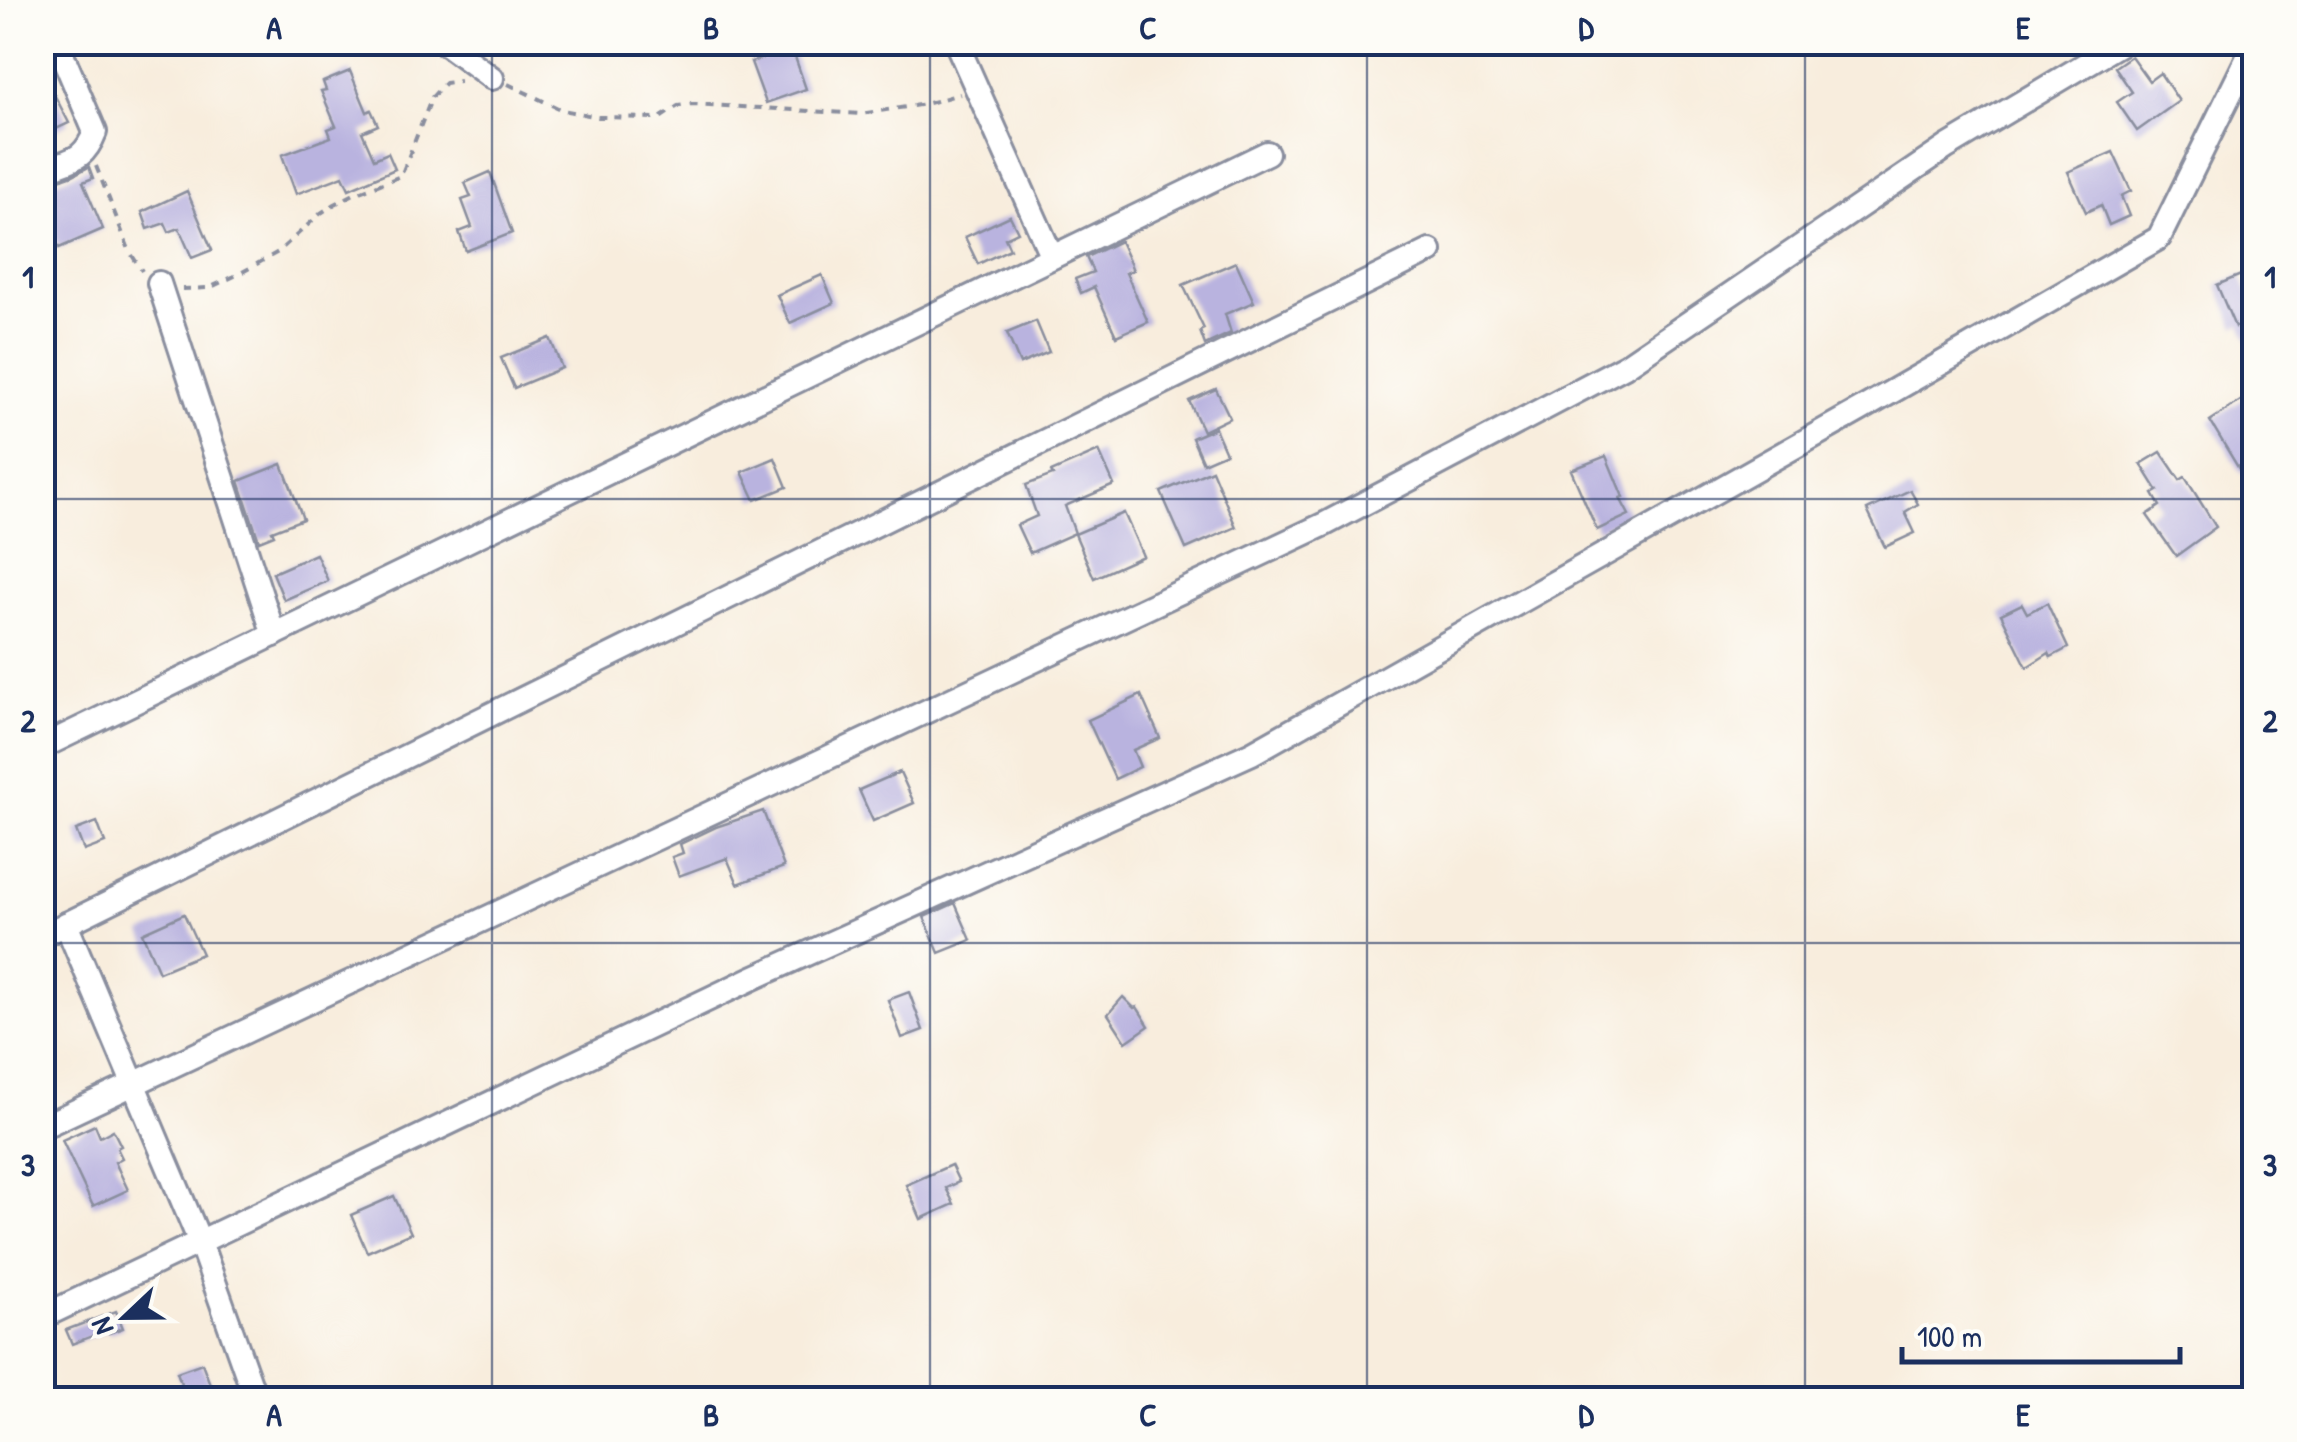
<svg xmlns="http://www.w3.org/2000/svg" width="2297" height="1442" viewBox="0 0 2297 1442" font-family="'Patrick Hand',sans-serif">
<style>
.building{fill:#b9b3df}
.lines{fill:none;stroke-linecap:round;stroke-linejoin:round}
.street-casing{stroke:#8a8e9e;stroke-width:28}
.path{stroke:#8a8e9e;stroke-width:4;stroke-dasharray:8 8;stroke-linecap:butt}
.street{stroke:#fff;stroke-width:22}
.grid{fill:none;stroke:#1b2f5e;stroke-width:2.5;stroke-opacity:0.55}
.neatline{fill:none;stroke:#1b2f5e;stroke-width:4}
.grid-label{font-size:32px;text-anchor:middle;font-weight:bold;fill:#1b2f5e}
</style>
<rect width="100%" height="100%" fill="#fdfcf7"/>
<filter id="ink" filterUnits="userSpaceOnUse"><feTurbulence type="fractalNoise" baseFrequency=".01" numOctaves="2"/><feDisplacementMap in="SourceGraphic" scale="20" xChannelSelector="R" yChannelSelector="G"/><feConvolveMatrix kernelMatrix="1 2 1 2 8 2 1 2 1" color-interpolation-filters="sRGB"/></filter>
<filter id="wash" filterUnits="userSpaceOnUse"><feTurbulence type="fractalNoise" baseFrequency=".0048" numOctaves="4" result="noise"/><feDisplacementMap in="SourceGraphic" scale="40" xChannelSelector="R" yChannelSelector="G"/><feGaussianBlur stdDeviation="2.25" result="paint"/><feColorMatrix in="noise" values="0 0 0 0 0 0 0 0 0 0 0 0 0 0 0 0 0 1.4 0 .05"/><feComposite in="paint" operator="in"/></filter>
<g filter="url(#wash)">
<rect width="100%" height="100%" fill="#f8eddd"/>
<g id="blocks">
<!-- building -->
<g class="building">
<path d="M792,48L806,89L766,103L751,62Z"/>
<path d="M2131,56L2149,81L2160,73L2179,101L2137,131L2117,102L2132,92L2115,67Z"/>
<path d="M42,71L69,123L54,130L51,123L42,127Z"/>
<path d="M350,71L367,112L371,110L378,125L362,132L374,159L388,153L395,169L349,189L343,176L296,194L282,155L331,137L328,129L336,126L321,91L326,90L323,82Z"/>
<path d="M2113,152L2131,191L2121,196L2129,216L2109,225L2101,205L2086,212L2068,172Z"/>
<path d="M89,167L93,178L83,182L103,229L59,248L42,210V186L73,175Z"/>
<path d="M490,172L512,233L466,251L459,232L472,227L462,200L471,197L465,183Z"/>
<path d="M187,191L212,250L192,258L179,228L169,232L165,223L148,229L142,212Z"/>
<path d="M1010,216L1018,232L1005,238L1010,249L978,264L965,237Z"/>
<path d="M1120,241L1133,270L1126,273L1148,322L1116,336L1094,287L1081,293L1075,279L1093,272L1086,257Z"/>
<path d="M1236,262L1254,302L1225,314L1231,333L1205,345L1200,331L1204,329L1183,285Z"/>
<path d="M822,275L834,303L790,323L777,295Z"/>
<path d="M2241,275L2254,306V352L2241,324L2235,327L2217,285Z"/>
<path d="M1036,321L1049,352L1020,364L1007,333Z"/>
<path d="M550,338L562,368L514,388L501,358Z"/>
<path d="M1216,389L1230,418L1203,431L1189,401Z"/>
<path d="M2248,396L2254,408V466L2242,474L2210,421Z"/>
<path d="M1215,428L1226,453L1203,463L1192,438Z"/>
<path d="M1099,451L1114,485L1065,506L1075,533L1030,553L1017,525L1037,516L1026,485L1053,475L1051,472Z"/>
<path d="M2161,452L2180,480L2185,477L2216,527L2176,556L2147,515L2160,506L2153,494L2158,491L2141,464Z"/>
<path d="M1606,456L1623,497L1620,498L1629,515L1597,530L1571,470Z"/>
<path d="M775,458L787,487L755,500L742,472Z"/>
<path d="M282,464L303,519L272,531L274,535L259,541L239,481Z"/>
<path d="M1212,470L1236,527L1186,549L1161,492Z"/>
<path d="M1910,490L1918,504L1905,512L1915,533L1885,547L1867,510Z"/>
<path d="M1124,513L1143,556L1094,578L1075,534Z"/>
<path d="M316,554L328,581L284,600L273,573Z"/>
<path d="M2047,603L2068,648L2051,657L2049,653L2027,667L2001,614L2022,604L2027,613Z"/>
<path d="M1141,695L1160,738L1133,750L1140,767L1115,779L1088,720Z"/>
<path d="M900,772L914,803L873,821L859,790Z"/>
<path d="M763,811L784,867L738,884L727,858L679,876L672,857L683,853L680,844L716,827Z"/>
<path d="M97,822L105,843L84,851L76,830Z"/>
<path d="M955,903L971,940L939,953L924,917Z"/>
<path d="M184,914L202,954L159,972L142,933Z"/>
<path d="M909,992L923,1030L902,1038L888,1000Z"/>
<path d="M1123,997L1134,1008L1137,1007L1149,1026L1126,1042L1108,1014Z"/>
<path d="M95,1125L100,1137L113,1130L121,1146L117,1148L122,1158L115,1162L128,1190L93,1206L62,1140Z"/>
<path d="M951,1165L959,1182L946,1188L954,1204L921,1219L906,1185Z"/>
<path d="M394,1196L411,1233L367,1252L351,1215Z"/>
<path d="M116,1311L123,1328L109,1333L108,1330L72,1344L66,1330Z"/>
<path d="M202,1363L216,1400H187L177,1372Z"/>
</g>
</g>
</g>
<g filter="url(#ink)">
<use href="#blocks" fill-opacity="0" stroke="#8a8e9e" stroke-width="2.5"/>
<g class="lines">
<defs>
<g id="street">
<path d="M443,42L492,78"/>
<path d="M956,42L1052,257"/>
<path d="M42,171C69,159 83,163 95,132L57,42"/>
<path d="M159,283L274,635"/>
<path d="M42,747L1267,153"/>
<path d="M66,924L200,1242L256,1400"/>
<path d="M42,936L1430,251"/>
<path d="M42,1127L1325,524L1625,366L1947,147L2123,42"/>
<path d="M42,1317L753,978L1252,753L1860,410L2159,238L2254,45"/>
</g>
</defs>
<!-- street casing -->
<use href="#street" class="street-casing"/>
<!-- path -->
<g class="path">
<path d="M508,84L562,110L598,117L660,118L678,106L692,104L861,114L925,104L960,94"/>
<path d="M96,166L130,252L142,271"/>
<path d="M182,289L209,288L239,274L278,252L321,213L335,204L354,194L401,176L432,97L445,83L460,81"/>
</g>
<!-- street -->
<use href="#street" class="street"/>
</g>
</g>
<!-- grid -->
<path class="grid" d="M492,42V1400M930,42V1400M1367,42V1400M1805,42V1400M42,499H2254M42,943H2254"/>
<!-- margin -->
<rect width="2297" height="1442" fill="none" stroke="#fdfcf7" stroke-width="110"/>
<!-- north arrow -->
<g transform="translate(125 1317) rotate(248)" stroke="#fdfcf7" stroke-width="8" paint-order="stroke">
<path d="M0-8L18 38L0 25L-18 38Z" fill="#1b2f5e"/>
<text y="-15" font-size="28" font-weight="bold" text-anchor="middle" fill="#1b2f5e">N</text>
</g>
<!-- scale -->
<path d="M1902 1347v15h278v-15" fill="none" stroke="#1b2f5e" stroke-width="5"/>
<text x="1917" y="1347" font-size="30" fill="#1b2f5e" stroke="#fdfcf7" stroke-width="8" paint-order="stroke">100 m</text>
<rect x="55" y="55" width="2187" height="1332" class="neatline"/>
<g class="grid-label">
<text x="274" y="39">A</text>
<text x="711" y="39">B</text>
<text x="1148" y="39">C</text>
<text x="1586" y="39">D</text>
<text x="2023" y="39">E</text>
<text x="28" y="288">1</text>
<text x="2270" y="288">1</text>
<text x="28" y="732">2</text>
<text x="2270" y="732">2</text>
<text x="28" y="1176">3</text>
<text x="2270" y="1176">3</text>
<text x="274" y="1426">A</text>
<text x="711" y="1426">B</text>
<text x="1148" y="1426">C</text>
<text x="1586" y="1426">D</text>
<text x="2023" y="1426">E</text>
</g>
</svg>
